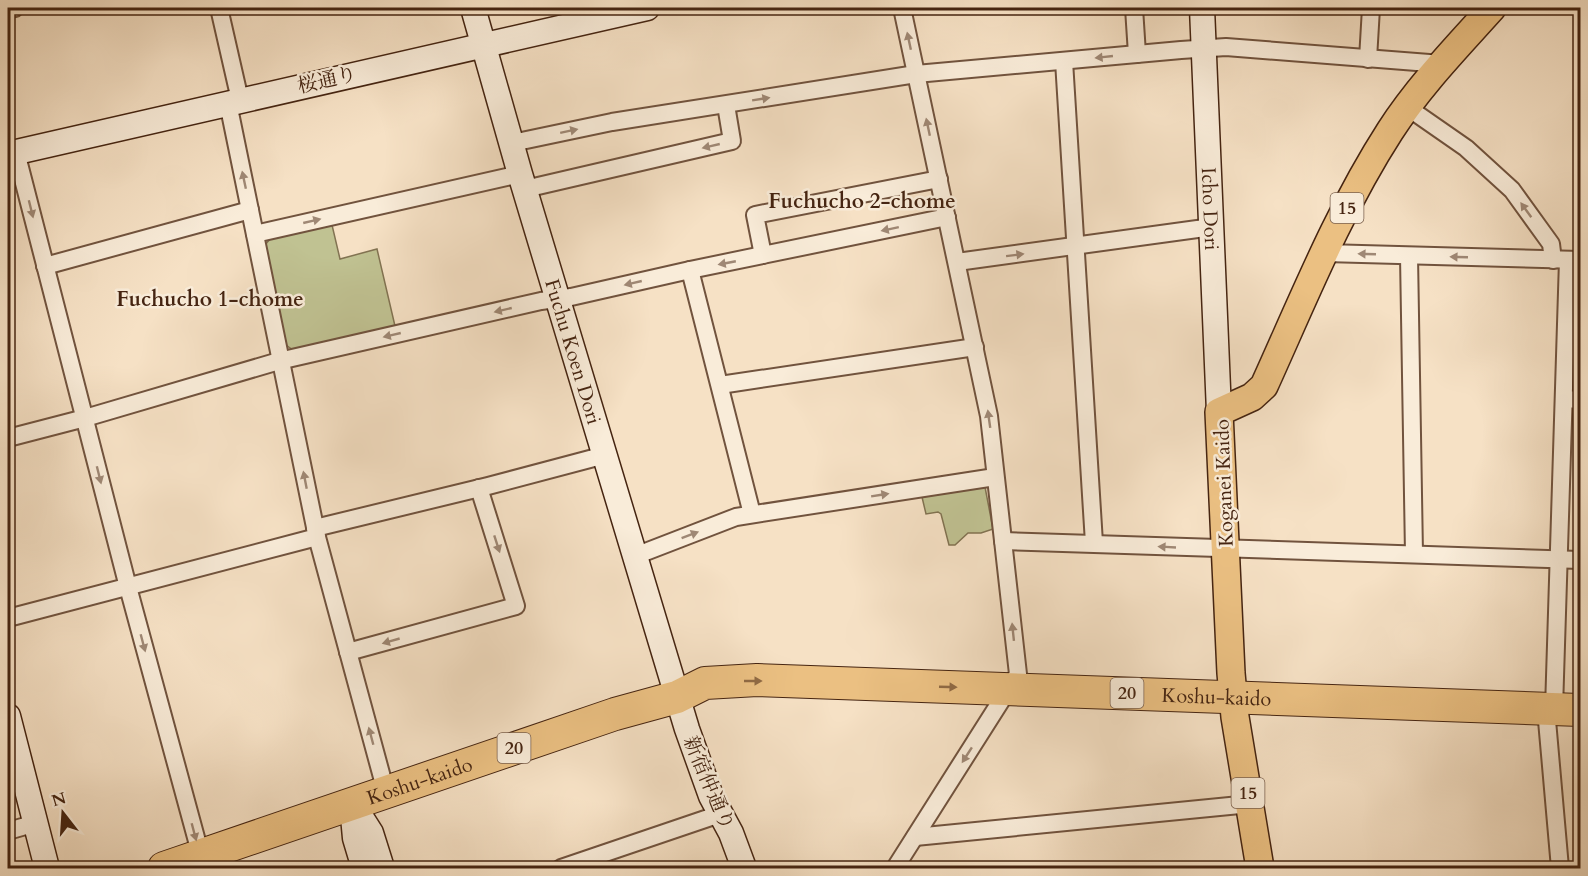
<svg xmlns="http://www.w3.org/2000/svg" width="1588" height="876" viewBox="0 0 1588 876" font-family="Cardo,'Noto Serif JP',serif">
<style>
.green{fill:#c0c292;stroke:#827352;stroke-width:1.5}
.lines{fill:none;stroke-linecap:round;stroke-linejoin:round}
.street-casing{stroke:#71533e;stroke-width:20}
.secondary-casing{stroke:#452411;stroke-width:27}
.primary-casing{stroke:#452411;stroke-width:30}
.highway-casing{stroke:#452411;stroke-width:34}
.street{stroke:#f9ecd9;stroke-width:16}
.secondary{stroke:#f9ecd9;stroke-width:24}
.primary{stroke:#ebc082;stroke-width:27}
.highway{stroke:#ebc082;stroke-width:32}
.oneway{fill:#9f8875}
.oneway2{fill:#906a44}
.labels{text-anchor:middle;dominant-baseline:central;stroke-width:5;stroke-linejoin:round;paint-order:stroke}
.shield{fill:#f9ecd9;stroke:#7b604d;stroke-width:1.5}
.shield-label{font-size:18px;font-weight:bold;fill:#452411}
.street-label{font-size:20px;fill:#452411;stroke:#f9ecd9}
.neighbourhood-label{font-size:21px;font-weight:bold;fill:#452411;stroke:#f9ecd9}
</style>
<rect width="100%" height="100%" fill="#f6e1c5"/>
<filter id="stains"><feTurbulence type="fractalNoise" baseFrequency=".00333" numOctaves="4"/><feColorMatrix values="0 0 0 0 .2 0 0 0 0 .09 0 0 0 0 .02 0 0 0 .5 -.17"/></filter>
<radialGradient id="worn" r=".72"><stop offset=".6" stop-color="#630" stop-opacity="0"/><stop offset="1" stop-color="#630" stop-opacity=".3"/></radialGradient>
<!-- green -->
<g class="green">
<path d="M332,225L340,259L377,249L395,326L293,350L286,345L265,245L270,239Z"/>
<path d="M985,487L993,529L981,533H968L955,545H949L941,514L938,512L926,514L922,497Z"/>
</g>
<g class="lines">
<defs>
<g id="street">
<path d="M219,8L240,100"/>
<path d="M1134,8L1137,54"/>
<path d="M8,9L15,8"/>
<path d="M1368,59L1371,8"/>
<path d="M1064,61L1094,543"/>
<path d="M228,103L317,537L386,792"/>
<path d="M1407,107L1466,148L1512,190L1551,244L1553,260"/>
<path d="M512,143L612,122L916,74L1181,50L1226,47L1442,64"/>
<path d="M16,152L128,587L201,856"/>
<path d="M525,189L732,141L726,105"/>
<path d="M255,234L520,174"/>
<path d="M1325,253L1580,260"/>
<path d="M763,255L755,215L939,179"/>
<path d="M1409,256L1414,554"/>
<path d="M957,262L1212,227"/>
<path d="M45,266L250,210"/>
<path d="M690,270L752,514"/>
<path d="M720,385L975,347"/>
<path d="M1564,399L1580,400"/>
<path d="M8,438L85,418L279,361L541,301L571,297L690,270L947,217"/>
<path d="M315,528L488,486L605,455"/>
<path d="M1003,541L1580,560"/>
<path d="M635,556L736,517L995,477"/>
<path d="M8,618L317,537"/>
<path d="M348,652L516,606L479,488"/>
<path d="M1546,709L1560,868"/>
<path d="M1554,709L1568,260"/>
<path d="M8,831L36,823"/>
<path d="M915,837L1250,804"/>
<path d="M561,868L720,814"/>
<path d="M895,868L1018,674L989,416L902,8"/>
</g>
<g id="secondary">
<path id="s1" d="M473,8L520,174L687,729L711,796L731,833L744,868"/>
<path id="s2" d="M1202,8L1219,412"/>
<path d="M8,154L647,8"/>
<path d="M8,716L47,868"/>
<path d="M352,803L371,833L382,868"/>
<path d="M352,806L355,838L364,868"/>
</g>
<path id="primary" d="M1260,868L1235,717L1231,673L1219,412L1252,397L1264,386C1303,300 1339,210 1390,131C1419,86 1457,47 1492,8"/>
<g id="highway">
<path id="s3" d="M164,868L615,714L677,697L705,683L757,680L1580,710"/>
</g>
</defs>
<!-- street casing -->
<use href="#street" class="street-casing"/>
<!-- secondary casing -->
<use href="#secondary" class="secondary-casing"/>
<!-- primary casing -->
<use href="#primary" class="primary-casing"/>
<!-- highway casing -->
<use href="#highway" class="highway-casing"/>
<!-- street -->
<use href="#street" class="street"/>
<!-- secondary -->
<use href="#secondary" class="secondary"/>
<!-- primary -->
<use href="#primary" class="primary"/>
<!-- highway -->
<use href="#highway" class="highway"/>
</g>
<!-- one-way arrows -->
<defs><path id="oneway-solid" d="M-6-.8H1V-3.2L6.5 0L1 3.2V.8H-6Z" transform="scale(1.5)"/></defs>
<g class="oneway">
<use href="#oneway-solid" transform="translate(909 41) rotate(-102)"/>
<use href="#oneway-solid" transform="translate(1104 57) rotate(174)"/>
<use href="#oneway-solid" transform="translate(761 99) rotate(-9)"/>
<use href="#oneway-solid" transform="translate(928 127) rotate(-102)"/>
<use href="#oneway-solid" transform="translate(569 131) rotate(-12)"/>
<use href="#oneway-solid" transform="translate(711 146) rotate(167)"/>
<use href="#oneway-solid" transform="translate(244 180) rotate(-102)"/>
<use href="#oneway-solid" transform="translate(31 209) rotate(76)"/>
<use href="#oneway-solid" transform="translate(1526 210) rotate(-126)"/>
<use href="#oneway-solid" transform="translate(312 221) rotate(-13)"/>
<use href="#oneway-solid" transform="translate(890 229) rotate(168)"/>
<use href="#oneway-solid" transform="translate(1367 254) rotate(-178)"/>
<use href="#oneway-solid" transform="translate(1015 255) rotate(-7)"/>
<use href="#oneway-solid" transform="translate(1459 257) rotate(-178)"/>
<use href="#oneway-solid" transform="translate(727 263) rotate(169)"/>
<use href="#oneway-solid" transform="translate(633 283) rotate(167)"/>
<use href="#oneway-solid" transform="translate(503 310) rotate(167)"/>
<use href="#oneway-solid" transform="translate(392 335) rotate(167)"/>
<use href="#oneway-solid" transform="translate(989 419) rotate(-98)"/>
<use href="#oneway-solid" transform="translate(99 475) rotate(76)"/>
<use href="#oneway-solid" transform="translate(305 480) rotate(-101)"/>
<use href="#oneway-solid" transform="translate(880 495) rotate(-9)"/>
<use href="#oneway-solid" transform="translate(690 535) rotate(-21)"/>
<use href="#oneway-solid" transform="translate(497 544) rotate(72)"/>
<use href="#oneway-solid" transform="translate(1167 547) rotate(-177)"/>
<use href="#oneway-solid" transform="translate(1013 632) rotate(-96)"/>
<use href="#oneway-solid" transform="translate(391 641) rotate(164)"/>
<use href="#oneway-solid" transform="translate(143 643) rotate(75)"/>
<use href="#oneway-solid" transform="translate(371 736) rotate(-105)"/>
<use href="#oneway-solid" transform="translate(967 755) rotate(123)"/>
<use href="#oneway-solid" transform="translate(194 832) rotate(75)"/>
</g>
<g class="oneway2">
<use href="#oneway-solid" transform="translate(753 681)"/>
<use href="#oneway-solid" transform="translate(948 687) rotate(2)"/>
</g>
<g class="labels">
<!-- shield labels -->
<g class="shield">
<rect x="1330.5" y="193" width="33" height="30" rx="4.5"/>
<rect x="1110.5" y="678" width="33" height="30" rx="4.5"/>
<rect x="497.5" y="733" width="33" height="30" rx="4.5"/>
<rect x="1231.5" y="778" width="33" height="30" rx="4.5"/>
</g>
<g class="shield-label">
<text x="1347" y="208">15</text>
<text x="1127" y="693">20</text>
<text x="514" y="748">20</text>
<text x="1248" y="793">15</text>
</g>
<!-- street labels -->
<g class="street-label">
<text transform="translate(327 80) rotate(-13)">桜通り</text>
<text stroke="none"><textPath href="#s2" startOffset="201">Icho Dori</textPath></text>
<text stroke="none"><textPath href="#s1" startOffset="358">Fuchu Koen Dori</textPath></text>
<text transform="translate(1224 483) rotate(-92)">Koganei Kaido</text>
<text stroke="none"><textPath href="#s3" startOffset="1084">Koshu-kaido</textPath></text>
<text stroke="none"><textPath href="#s3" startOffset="270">Koshu-kaido</textPath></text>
<text transform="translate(709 783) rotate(67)">新宿仲通り</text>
</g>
<!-- neighbourhood labels -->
<g class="neighbourhood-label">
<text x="862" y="201">Fuchucho 2-chome</text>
<text x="210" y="299">Fuchucho 1-chome</text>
</g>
</g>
<!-- margin -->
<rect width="1588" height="876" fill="none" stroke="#f6e1c5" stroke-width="30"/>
<rect x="9" y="9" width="1570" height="858" fill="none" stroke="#452411" stroke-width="3"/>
<rect x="15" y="15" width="1558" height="846" fill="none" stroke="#452411" stroke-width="1.5"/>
<!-- north arrow -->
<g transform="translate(63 813) rotate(343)" stroke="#f9ecd9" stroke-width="4.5" paint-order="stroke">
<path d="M0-4.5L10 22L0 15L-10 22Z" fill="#452411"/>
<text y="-9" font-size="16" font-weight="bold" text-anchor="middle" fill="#452411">N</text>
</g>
<rect width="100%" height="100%" filter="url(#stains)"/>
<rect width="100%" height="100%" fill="url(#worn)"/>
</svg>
